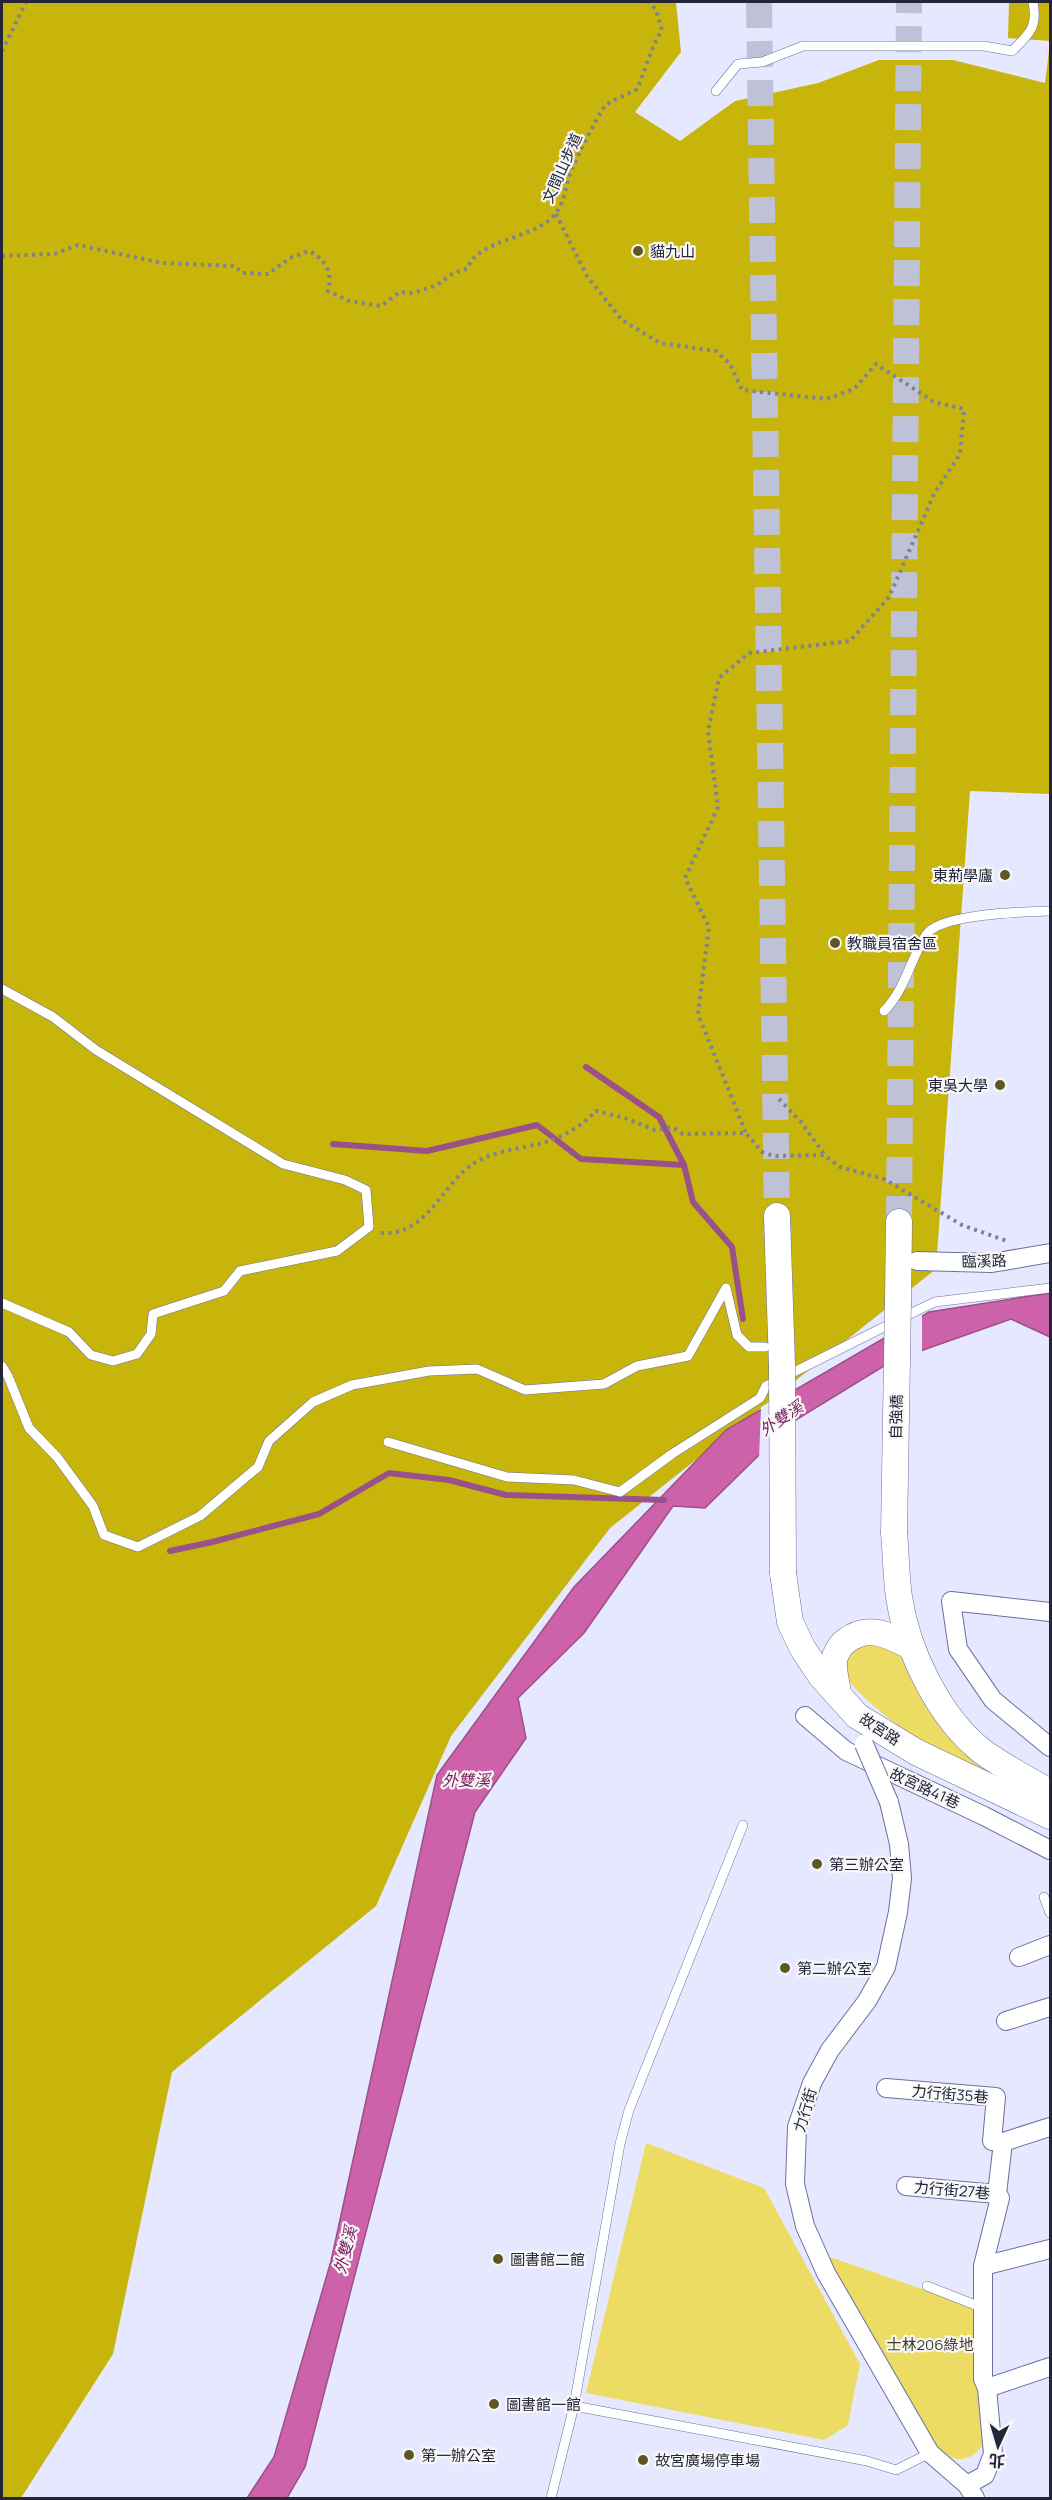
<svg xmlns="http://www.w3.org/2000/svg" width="1052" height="2500" viewBox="0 0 1052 2500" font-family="Manrope,'Noto Sans TC',sans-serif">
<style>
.green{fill:#ecdc64}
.forest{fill:#c8b50b}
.water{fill:#cd62aa;stroke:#9a5088;stroke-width:1.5}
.pier{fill:#e6e8ff}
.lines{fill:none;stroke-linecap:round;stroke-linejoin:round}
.stream{stroke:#9a5088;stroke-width:6}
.secondary-tunnel{stroke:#bfc1d7;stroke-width:26;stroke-dasharray:26 13;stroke-linecap:butt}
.service-casing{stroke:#6d6fa1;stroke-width:10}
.minor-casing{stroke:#6d6fa1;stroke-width:20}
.secondary-casing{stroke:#6d6fa1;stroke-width:27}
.path{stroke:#7f8196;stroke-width:4;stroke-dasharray:3 4.5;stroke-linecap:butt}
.service{stroke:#fff;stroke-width:9}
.minor{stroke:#fff;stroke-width:18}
.secondary{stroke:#fff;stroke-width:26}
.minor-bridge-casing{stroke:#6d6fa1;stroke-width:20;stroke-linecap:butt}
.secondary-bridge-casing{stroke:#6d6fa1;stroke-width:27;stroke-linecap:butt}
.minor-bridge{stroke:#fff;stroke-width:18}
.secondary-bridge{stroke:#fff;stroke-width:26}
.poi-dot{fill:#5e5724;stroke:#f7f7f7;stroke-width:2}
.labels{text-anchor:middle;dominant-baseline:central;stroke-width:4.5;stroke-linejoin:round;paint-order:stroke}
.street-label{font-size:15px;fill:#242539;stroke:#f7f7f7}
.poi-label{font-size:15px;fill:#242539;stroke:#f7f7f7;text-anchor:start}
.park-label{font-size:15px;fill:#3e3b23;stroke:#f7f7f7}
.water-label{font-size:16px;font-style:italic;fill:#7c1b61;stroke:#f7f7f7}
</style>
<rect width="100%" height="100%" fill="#e6e8ff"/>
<!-- green -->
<g class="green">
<path d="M856,1641L899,1651C920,1700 954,1742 994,1777C976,1769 957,1761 939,1752C904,1733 869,1704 842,1675L843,1659Z"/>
<path d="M646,2143L764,2188L860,2364L848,2425L824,2440L586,2393Z"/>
<path d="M827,2256L977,2308L985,2443C975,2455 966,2463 950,2457C924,2447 845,2289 827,2256Z"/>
</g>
<!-- forest -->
<g class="forest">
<path d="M2,2H676L681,52L635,112L680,141L735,101L818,83L879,60H953L1045,83L1050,43V794L970,791L936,1269L610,1528L451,1736L376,1906L172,2072L113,2354L21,2498H2Z"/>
<path d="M1009,2H1050V41L1008,38Z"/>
</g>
<!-- water -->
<path class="water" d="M1050,1293V1337L1011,1319L892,1361L794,1421L705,1508L673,1506L584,1633L518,1698L526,1738L475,1812L305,2467L287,2498H247L274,2457L331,2261L437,1775L574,1587L726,1430L929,1312Z"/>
<!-- pier -->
<g class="pier">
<path d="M922,1313V1354L884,1370V1335Z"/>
<path d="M791,1389L794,1426L759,1460L761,1407Z"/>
</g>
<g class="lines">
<!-- stream -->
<g class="stream">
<path d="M586,1067L659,1117L684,1165"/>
<path d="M333,1144L427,1151L537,1125L581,1159L684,1165L693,1202L732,1247L743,1319"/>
<path d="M170,1551L212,1542L319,1514L389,1473L449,1480L506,1495L664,1500"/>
</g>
<!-- secondary-tunnel -->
<g class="secondary-tunnel">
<path d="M759,2L777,1216"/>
<path d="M899,1222L909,2"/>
</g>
<defs>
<g id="service">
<path d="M716,91L738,64L762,62L803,46H984L1012,51C1029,34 1038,28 1033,2"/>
<path d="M2,989L53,1017L96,1050L283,1164L345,1180L366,1190L369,1227L337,1251L240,1271L224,1291L153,1314L151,1334L137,1354L113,1361L91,1355L69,1332L2,1303"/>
<path d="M884,1011C905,990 910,960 926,935C940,913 1025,912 1050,911"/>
<path d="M2,1366L8,1376L29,1428L57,1457L93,1506L104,1535L138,1547L200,1516L258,1467L269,1441L313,1402L352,1385L429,1371L477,1369L525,1390L604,1384L637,1366L688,1356L726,1288L737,1335L749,1347H765"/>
<path d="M388,1442L507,1477L574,1480L620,1492L672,1454L760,1398L766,1386L920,1309L935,1302L1050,1288"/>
<path d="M1044,1897L1050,1913"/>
<path d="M927,2286L983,2308"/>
<path d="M574,2406L867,2461L896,2470L930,2453"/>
<path d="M551,2498L574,2406L620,2144L629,2110L743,1825"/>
</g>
<g id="minor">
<path d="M917,1261L992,1263L1050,1253"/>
<path d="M1050,1612L951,1601L958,1649L993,1700L1050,1747"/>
<path d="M805,1716L846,1751L984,1816L1050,1850"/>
<path d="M889,1802L899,1844L902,1878L898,1912L886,1967L867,2001L830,2050L812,2083L797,2127L795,2184L805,2226L826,2273L930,2453L967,2485L975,2498"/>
<path d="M1019,1957L1050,1945"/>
<path d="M1006,2021L1050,2007"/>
<path d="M886,2088L996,2097L992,2141L1003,2142L1050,2127"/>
<path d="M906,2186L997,2194"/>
<path d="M983,2266L1050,2249"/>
<path d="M987,2388L1050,2367"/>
<path d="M967,2485L985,2475L993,2454L987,2388L983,2379V2266L1000,2198L997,2194L1003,2142"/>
</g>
<g id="secondary">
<path d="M777,1216L782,1366"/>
<path d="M898,1302L899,1222"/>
<path d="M894,1533C896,1554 896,1576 899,1597C907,1651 939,1718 983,1752C1004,1767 1028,1780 1050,1792"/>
<path d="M783,1573L790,1622L803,1649L821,1676L857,1716L916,1752L1050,1816"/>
<path d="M838,1694C837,1684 833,1671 834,1661C835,1654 840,1645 846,1641C868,1624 889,1635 912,1647"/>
</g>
</defs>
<!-- service casing -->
<use href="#service" class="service-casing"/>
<!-- minor casing -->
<use href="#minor" class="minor-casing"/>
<!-- secondary casing -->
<use href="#secondary" class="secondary-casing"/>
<!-- path -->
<g class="path">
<path d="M2,51L26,2"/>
<path d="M556,214L587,276L622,320L660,343L716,351L730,364L742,390L827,399L854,389L876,364L934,402L964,409L960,454L934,494L889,597L850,641L749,653L719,678L708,731L718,807L685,878L709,927L698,1014L746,1133"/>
<path d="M2,256L55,254L78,245L162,263L235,266L242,273L268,274L290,258L309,251C326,260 333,273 328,291L349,301L381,306L400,292L413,293L437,285L452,274L468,268C477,239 536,239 555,214C565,202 565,189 569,176C573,164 598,115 605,106C609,101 630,94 637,89C646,69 650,49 662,30L656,10L649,2"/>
<path d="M779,1099L801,1122L824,1154"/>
<path d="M381,1233C423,1236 439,1193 466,1169C490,1149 521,1150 549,1141C565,1136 585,1123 596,1111L625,1118L655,1130L672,1127L683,1134L746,1133L762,1152L774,1156L824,1155L840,1167L884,1179L962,1225L1007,1241"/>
</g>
<!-- service -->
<use href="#service" class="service"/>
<!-- minor -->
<use href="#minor" class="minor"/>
<!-- secondary -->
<use href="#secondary" class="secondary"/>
<defs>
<path id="minor-bridge" d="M864,1744L889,1802"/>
<g id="secondary-bridge">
<path d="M782,1366L783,1573"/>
<path d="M894,1533L898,1302"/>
</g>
</defs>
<!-- minor-bridge casing -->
<use href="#minor-bridge" class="minor-bridge-casing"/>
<!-- secondary-bridge casing -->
<use href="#secondary-bridge" class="secondary-bridge-casing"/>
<!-- minor-bridge -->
<use href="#minor-bridge" class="minor-bridge"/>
<!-- secondary-bridge -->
<use href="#secondary-bridge" class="secondary-bridge"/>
</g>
<!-- markers -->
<g class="poi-dot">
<circle cx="638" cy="251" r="6"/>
<circle cx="1005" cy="875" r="6"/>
<circle cx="835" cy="943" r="6"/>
<circle cx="1000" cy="1085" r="6"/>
<circle cx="817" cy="1864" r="6"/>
<circle cx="785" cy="1968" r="6"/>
<circle cx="498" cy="2259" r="6"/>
<circle cx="494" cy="2404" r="6"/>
<circle cx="409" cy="2455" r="6"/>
<circle cx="643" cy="2460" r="6"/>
</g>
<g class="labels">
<!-- street labels -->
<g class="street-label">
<text transform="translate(562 168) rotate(-66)">文間山步道</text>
<text transform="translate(984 1261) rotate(-2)">臨溪路</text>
<text transform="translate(896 1417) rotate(-89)">自強橋</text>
<text transform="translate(880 1729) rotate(33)">故宮路</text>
<text transform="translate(925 1788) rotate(25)">故宮路41巷</text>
<text transform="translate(950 2094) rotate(5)">力行街35巷</text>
<text transform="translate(805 2110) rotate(-74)">力行街</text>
<text transform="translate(952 2190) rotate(5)">力行街27巷</text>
</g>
<!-- poi labels -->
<g class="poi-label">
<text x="650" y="251">貓九山</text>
<text x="993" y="875" text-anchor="end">東荊學廬</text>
<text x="847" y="943">教職員宿舍區</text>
<text x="988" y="1085" text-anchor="end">東吳大學</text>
<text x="829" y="1864">第三辦公室</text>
<text x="797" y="1968">第二辦公室</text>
<text x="510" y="2259">圖書館二館</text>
<text x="506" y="2404">圖書館一館</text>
<text x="421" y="2455">第一辦公室</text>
<text x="655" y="2460">故宮廣場停車場</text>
</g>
<!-- park labels -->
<g class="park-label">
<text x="930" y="2344">士林206綠地</text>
</g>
<!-- water labels -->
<g class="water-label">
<text transform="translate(781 1418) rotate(-34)">外雙溪</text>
<text x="466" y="1780">外雙溪</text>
<text transform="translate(345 2250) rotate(-76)">外雙溪</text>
</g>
</g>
<!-- border -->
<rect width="1052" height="2500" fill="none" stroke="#242539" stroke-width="6"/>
<!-- north arrow -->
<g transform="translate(998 2446) rotate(184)" stroke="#f7f7f7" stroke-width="4.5" paint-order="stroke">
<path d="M0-4.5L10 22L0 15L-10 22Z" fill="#242539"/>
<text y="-9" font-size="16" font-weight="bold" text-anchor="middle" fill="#242539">北</text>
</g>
</svg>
